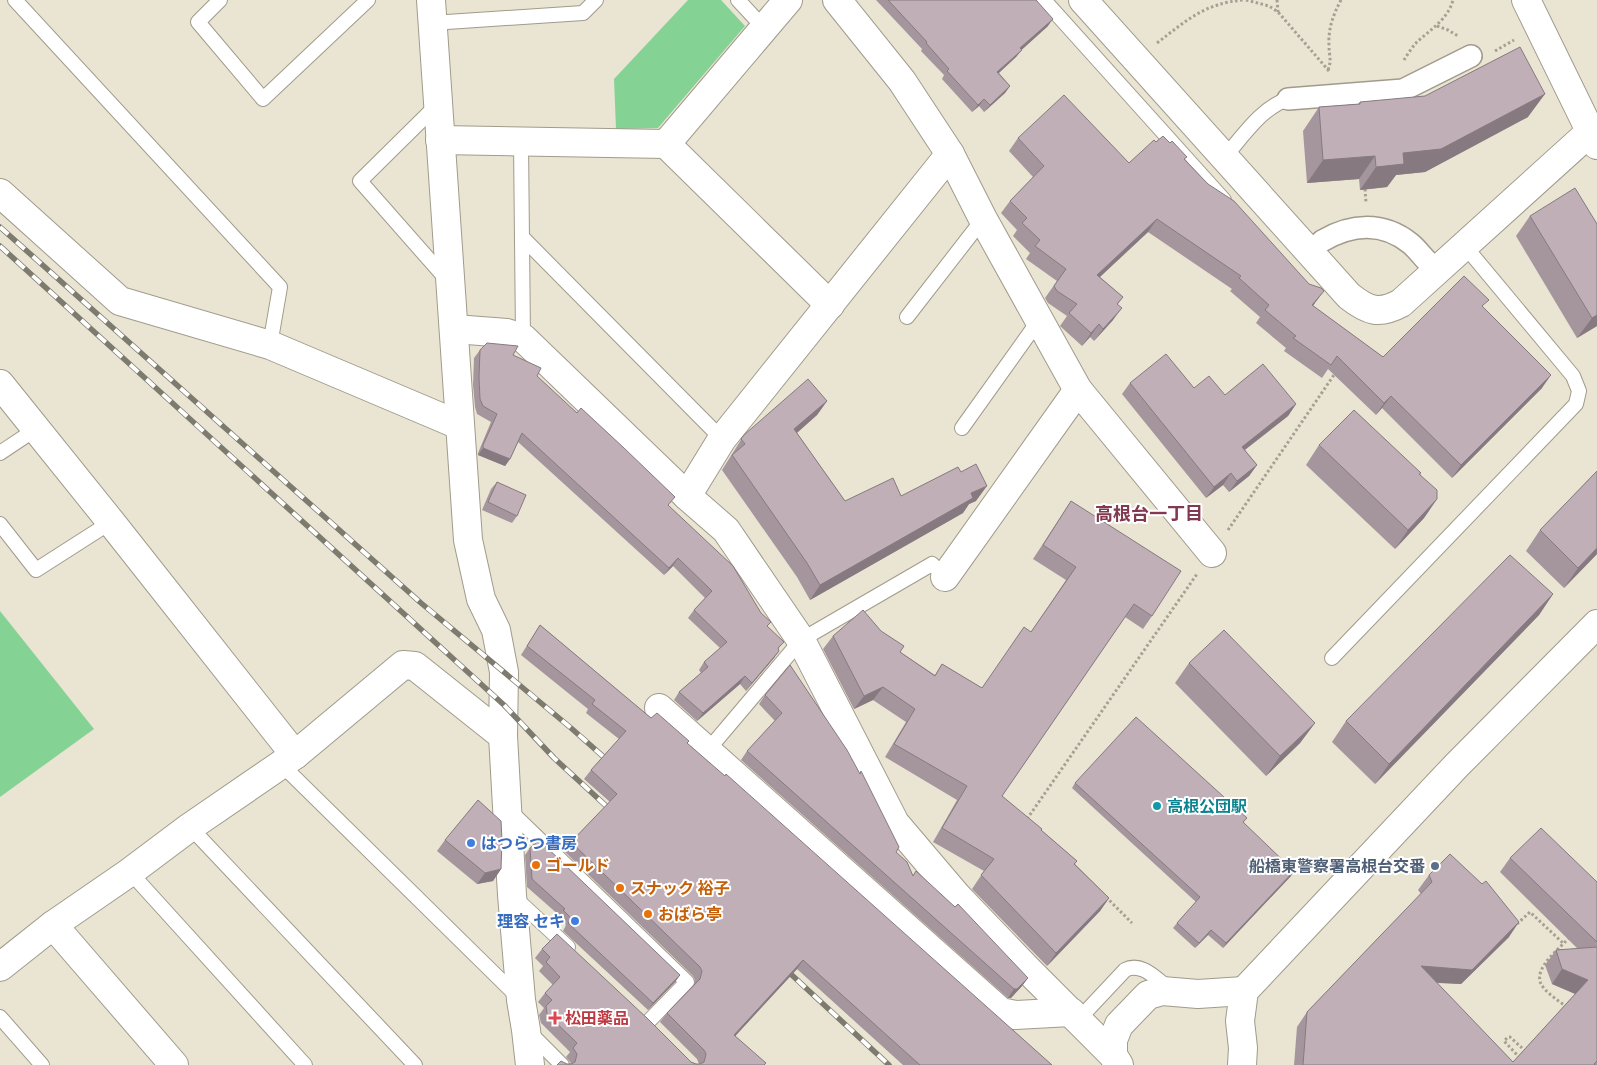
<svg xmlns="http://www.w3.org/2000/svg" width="1597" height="1065" viewBox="0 0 1597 1065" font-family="Ubuntu,'Noto Sans JP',sans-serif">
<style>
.green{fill:#85d394}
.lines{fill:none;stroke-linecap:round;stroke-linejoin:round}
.service-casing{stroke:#a09b8b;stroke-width:16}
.pedestrian-casing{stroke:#a09b8b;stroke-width:24}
.minor-casing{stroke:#a09b8b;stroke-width:30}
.tertiary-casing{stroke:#a09b8b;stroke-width:30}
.path{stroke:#a5a093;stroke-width:3;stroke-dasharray:2.5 2.5;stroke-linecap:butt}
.service{stroke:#fff;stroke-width:14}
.pedestrian{stroke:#fff;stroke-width:21}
.minor{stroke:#fff;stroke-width:28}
.tertiary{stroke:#fff;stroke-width:28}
.rail-casing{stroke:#7d7a6e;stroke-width:5.5}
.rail{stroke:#fff;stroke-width:4;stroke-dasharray:11;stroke-linecap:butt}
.wall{fill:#a5969d}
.shaded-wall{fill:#867a80}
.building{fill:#c0afb7;stroke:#867a80}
.culture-dot{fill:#0f9aa8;stroke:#fff;stroke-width:2}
.shop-dot{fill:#3f7fe0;stroke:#fff;stroke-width:2}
.food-dot{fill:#e8710a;stroke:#fff;stroke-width:2}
.service-dot{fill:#5c6f8a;stroke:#fff;stroke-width:2}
.health-dot{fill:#e0444e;stroke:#fff;stroke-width:2}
.labels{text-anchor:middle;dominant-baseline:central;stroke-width:4;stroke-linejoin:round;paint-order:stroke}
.culture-label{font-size:16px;font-weight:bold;fill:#0d838f;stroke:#fff;text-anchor:start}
.shop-label{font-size:16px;font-weight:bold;fill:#366cbe;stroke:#fff;text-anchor:start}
.food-label{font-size:16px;font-weight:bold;fill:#c56008;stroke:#fff;text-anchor:start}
.service-label{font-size:16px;font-weight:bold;fill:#4e5e75;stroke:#fff;text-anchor:end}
.health-label{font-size:16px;font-weight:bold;fill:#be3a42;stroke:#fff;text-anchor:start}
.neighbourhood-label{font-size:18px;font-weight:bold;fill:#80394e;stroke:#fff}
</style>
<rect width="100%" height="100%" fill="#eae4d3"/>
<!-- green -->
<g class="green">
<path d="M688,0H721L745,26L658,128L616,129L614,79Z"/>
<path d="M0,611L94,729L0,797Z"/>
</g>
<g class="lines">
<defs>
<g id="service">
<path d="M15,0L280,287L270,345"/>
<path d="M220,0L198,22L263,99L368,0"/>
<path d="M738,0L764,28"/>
<path d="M1044,0L1224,200"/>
<path d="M432,23L583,13L596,0"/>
<path d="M437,105L360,181L448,281"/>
<path d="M521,142L523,338"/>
<path d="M1224,158C1242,137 1262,107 1288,99"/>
<path d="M522,237L722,439"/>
<path d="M907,317L983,219"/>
<path d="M962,428L1039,320"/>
<path d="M0,453L36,429"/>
<path d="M0,524L36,570L111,522"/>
<path d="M1332,658L1576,404L1579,391L1573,376L1464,245"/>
<path d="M708,750L801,640L932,564L945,577"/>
<path d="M282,765L518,997"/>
<path d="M509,810L687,982L648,1022"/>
<path d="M190,827L415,1065"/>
<path d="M130,872L305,1065"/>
<path d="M514,897L568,947"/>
<path d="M0,1017L42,1065"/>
<path d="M1078,1020L1125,970C1142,961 1157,980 1170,989"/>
<path d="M529,1032L562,1065"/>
</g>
<g id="pedestrian">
<path d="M1288,99L1403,90L1471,56"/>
<path d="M1322,241C1351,224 1383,221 1411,244C1417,249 1422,256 1427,261"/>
</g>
<g id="minor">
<path d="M431,0L468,540L481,599L496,630L504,672L503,736L512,895L521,1000L526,1030L530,1065"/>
<path d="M837,0L902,81L950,154L983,219L1078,390L1212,553"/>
<path d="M1083,0L1349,296C1368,311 1379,315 1401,303L1590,132"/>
<path d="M440,140L666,144L788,0"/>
<path d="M666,144L830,305"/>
<path d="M0,193L120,301L270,345L459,425"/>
<path d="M454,329L507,333L523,338L687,496L726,530L801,640L895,823L957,896L1028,970L1113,1055"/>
<path d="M0,384L111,522L295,755"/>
<path d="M687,496L722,439L950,154"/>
<path d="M945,577L1078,390"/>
<path d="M659,708L1001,1012L1015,1015L1071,1012"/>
<path d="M53,925L174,1065"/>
<path d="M0,967L53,925L130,872L190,827L295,755L403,665L415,666L503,736"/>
<path d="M1119,1065L1113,1055V1040L1119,1025L1148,995L1162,991L1198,994L1244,991"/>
<path d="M1242,1065L1243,1048L1240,1021L1244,991L1457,765L1597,624"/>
</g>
<path id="tertiary" d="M1526,0L1597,145"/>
</defs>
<!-- service casing -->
<use href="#service" class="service-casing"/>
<!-- pedestrian casing -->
<use href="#pedestrian" class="pedestrian-casing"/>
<!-- minor casing -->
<use href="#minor" class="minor-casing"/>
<!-- tertiary casing -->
<use href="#tertiary" class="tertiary-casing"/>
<!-- path -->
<g class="path">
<path d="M1246,0L1269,6L1278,12L1329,71"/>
<path d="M1277,0L1278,12"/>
<path d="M1437,26L1448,30L1458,36"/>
<path d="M1157,43C1187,20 1205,3 1244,0"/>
<path d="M1495,51L1514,40"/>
<path d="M1404,60C1407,55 1411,49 1415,44C1428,31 1448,20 1453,0"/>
<path d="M1328,70C1332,60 1329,56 1329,46C1328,29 1333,15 1341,0"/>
<path d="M1365,189L1366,203"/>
<path d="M1228,530L1336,372"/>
<path d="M1027,819L1197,574"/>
<path d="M1106,897L1132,923"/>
<path d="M1517,924L1530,912L1564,944"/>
<path d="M1567,1007C1559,1001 1546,993 1541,984C1533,968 1561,947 1570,937"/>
<path d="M1520,1058L1504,1041L1508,1037H1510L1522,1048"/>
</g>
<!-- service -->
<use href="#service" class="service"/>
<!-- pedestrian -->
<use href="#pedestrian" class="pedestrian"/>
<!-- minor -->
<use href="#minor" class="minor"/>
<!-- tertiary -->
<use href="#tertiary" class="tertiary"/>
<defs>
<g id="rail">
<path d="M0,227L421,603L571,728L614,766"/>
<path d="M0,246L504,705L554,758L616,815"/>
<path d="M781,965L889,1065"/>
</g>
</defs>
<!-- rail casing -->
<use href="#rail" class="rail-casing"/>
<!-- rail -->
<use href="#rail" class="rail"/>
</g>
<!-- wall -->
<g class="wall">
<path d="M876,0H1036L1048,26L1021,50L1016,57L999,73L1010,86L1005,93L984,112L979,106L972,112L942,79L944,75L921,51L922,49Z"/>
<path d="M1360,102L1528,117L1425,172L1396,175L1387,187L1360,190L1359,179L1307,183L1303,131L1319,107L1358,104Z"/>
<path d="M1018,138L1129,163L1156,142L1185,159L1315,303L1313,306L1383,357L1483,308L1542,388L1452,478L1382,408L1376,415L1328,369L1322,378L1284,351L1286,348L1256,323L1260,317L1230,291L1232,289L1148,232L1100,277L1123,297L1118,304L1113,320L1094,341L1090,337L1082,346L1060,326L1067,316L1048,303L1045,298L1057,281L1026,259L1030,253L1013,236L1017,230L1001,213L1010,201L1033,177L1009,151Z"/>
<path d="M1530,216L1597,224V326L1577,338L1516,236Z"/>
<path d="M480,350L513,355L537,376L669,506L767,627L784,642L778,649L779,651L774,658L746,691L740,684L697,721L674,700L679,692L701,673L699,670L704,662L720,648L688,618L694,610L705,598L673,566L664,575L518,442L510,459L505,466L478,455V453L491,422L477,414L475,407L473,385L474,358Z"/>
<path d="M1130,383L1194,388L1225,395L1296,404L1288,416L1245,450L1257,465L1249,476L1229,492L1223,485L1206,498L1122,394Z"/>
<path d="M827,401L817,415L797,433L845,501L901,496L976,501L969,504L963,513L810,600L797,577L722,470L744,435Z"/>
<path d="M1319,445L1420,474L1437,499L1424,518L1395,549L1306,465Z"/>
<path d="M1597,471V554L1564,588L1526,551L1540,530Z"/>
<path d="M497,482L517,516L512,523L482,510L491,489Z"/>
<path d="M1071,501L1152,616L1143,629L1125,617L1002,796L1077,861L1075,864L1109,898L1100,911L1047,966L972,889L984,871L933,842L957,800L885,757L906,722L873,700L854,709L823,649L833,636L900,652L935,675L942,664L982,688L1031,632L1066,580L1033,559Z"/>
<path d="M1553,594L1539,615L1375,784L1332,742L1346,721Z"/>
<path d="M540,625L651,718L687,743L1052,1065H903L797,969L735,1036L765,1065L567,1064H570L571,1063L566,1057L570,1052L541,1023L539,1015L544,1008L538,1002L545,993L553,985L539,971L543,966L535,958L542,949L691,1062L696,1064H699L697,1059L660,1022L667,1013L694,984L695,980L693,976L564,851L571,842L610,802L584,779L591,770L619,739L586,713L588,709L521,655Z"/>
<path d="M1189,663L1315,723L1300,743L1266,776L1175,683Z"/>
<path d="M790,665L896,852L913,876L916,871L1028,978L1022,986L1011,998H1008L741,760L747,751L775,721L759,704L765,695Z"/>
<path d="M1075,783L1247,818L1243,823L1291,876L1223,948L1208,935L1195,948L1173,928L1177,923L1196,902L1072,788Z"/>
<path d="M445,840L501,869L493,881L477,884L437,851Z"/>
<path d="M530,848L680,975L675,982L648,1010L563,931L566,925L558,917L560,916L527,887L525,855Z"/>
<path d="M1510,858L1597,882V1065H1294L1297,1027L1307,1012L1421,894L1418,890L1429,875L1509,937L1461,984L1436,983L1513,1062L1575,994L1552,984L1545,965L1556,950L1578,949L1500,872Z"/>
</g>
<!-- shaded-wall -->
<g class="shaded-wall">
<path d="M1053,19L1048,26L1015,56L1020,48Z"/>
<path d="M1022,50L1016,57L992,79L997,72Z"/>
<path d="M1010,86L1005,93L984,112L990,105Z"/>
<path d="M1545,94L1528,117L1425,172L1396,175L1387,187L1360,190L1376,167L1403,153Z"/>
<path d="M984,99L979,106L972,112L978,105Z"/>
<path d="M1375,156L1359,179L1307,183L1323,160Z"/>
<path d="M1157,219L1148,232L1088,288L1097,275Z"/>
<path d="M1324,291L1315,303L1303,318L1312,305Z"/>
<path d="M1122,308L1113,320L1094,341L1103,329Z"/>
<path d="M1597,315V326L1577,338L1592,318Z"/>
<path d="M1099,324L1090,337L1082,346L1091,333Z"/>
<path d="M1551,375L1542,388L1452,478L1461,465Z"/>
<path d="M1391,396L1382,408L1376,415L1384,403Z"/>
<path d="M827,401L817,415L784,444L794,429Z"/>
<path d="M1296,404L1288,416L1234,458L1242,447Z"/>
<path d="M483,448L510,459L505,466L478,455Z"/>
<path d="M1257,465L1249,476L1229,492L1237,481Z"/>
<path d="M1231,473L1223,485L1206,498L1214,487Z"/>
<path d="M987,486L976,501L969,504L963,513L810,600L820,585L971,493Z"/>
<path d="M1437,499L1424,518L1395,549L1408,530Z"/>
<path d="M1597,548V554L1564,588L1578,568Z"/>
<path d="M678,558L673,566L664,575L669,568Z"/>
<path d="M1553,594L1539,615L1375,784L1389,764Z"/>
<path d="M779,651L774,658L746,691L752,683Z"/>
<path d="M745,676L740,684L697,721L703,713Z"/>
<path d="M883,687L873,700L854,709L864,696Z"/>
<path d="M1315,723L1300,743L1266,776L1280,756Z"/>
<path d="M501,869L493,881L477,884L485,873Z"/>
<path d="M1294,871L1291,876L1223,948L1226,943Z"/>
<path d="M1109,898L1100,911L1047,966L1056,953Z"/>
<path d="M1519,922L1509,937L1461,984L1410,981L1421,966Z"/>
<path d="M1211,930L1208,935L1195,948L1199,943Z"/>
<path d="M803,960L797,969L728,1044L734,1035Z"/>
<path d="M1562,969L1588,980L1578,995L1552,984Z"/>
<path d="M680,975L675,982L648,1010L653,1003Z"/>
<path d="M1028,978L1022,986L1011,998H1008L1014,989Z"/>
</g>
<!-- building -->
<g class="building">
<path d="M888,0H1036L1053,19L1020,48L1022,50L997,72L1010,86L990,105L984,99L978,105L947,71L949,69L926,43L927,42Z"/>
<path d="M1520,47L1545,94L1441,149L1403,153L1404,164L1376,167L1375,156L1323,160L1319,107L1360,104V102L1425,96Z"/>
<path d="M1064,95L1129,163L1154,140L1156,142L1163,136L1170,143L1172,141L1187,157L1184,159L1208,184L1234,201L1309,284L1321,288L1324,291L1312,305L1383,357L1464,276L1489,300L1482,306L1551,375L1461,465L1391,396L1384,403L1337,356L1331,365L1293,338L1296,336L1265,310L1269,305L1239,278L1241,276L1157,219L1097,275L1123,297L1117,304L1122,308L1103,329L1099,324L1091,333L1069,313L1077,304L1057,291L1054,286L1066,269L1035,246L1040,240L1022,223L1027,218L1010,201L1044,166L1018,138Z"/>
<path d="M1575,188L1597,224V315L1592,318L1530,216Z"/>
<path d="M487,343L518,346L513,355L541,368L537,376L577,413L581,408L624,448L675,497L668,505L733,566L761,613L771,622L767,626L784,642L778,648L779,651L752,683L745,676L703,713L679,692L708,667L704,662L727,642L694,610L712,591L678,558L669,568L522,433L510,459L483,448V445L497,414L483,406L480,399L479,377L480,350Z"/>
<path d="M1166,354L1194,388L1209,376L1225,395L1263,364L1296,404L1242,447L1257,465L1237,481L1231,473L1214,487L1130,383Z"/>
<path d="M808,379L827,401L794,429L845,501L893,478L901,496L958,467L961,472L976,464L987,486L971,493L973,498L820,585L807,563L732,455L745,444L741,439L744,435Z"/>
<path d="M1354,410L1421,473L1419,474L1437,490V499L1408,530L1319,445Z"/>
<path d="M1597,471V548L1578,568L1540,530Z"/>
<path d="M497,482L526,495L517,516L488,502Z"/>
<path d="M1071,501L1181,571L1152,616L1134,604L1002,796L1042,829L1041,830L1077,861L1074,864L1109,898L1056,953L981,875L994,859L942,828L967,786L894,744L915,709L883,687L864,696L833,636L863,610L881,631L904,646L900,652L935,676L942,664L982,688L1024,627L1031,632L1076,567L1043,545Z"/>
<path d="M1510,555L1553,594L1389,764L1346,721Z"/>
<path d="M540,625L651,718L657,713L689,741L687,743L725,776L726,774L1052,1065H920L803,960L734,1035L766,1063L764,1065H557L561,1061L567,1064H571L575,1062L577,1054L573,1048L577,1043L547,1014L546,1006L552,1000L545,993L560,977L546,962L550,957L542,949L557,934L648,1019L691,1062L696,1064H700L704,1062L706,1054L704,1050L667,1013L700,979L702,971L700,967L571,842L617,794L591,770L626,731L592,704L595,700L527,646Z"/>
<path d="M1224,630L1315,723L1280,756L1189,663Z"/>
<path d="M790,665L847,750L860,774L861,771L899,847L896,852L907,862L913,876L916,871L955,907L958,904L1028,978L1017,989H1014L747,751L782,713L765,695Z"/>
<path d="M1136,717L1247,818L1243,822L1294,871L1226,943L1211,930L1199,943L1177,923L1200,897L1075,783Z"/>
<path d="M478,800L501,821L502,840L501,869L485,873L445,840Z"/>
<path d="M1541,828L1597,882V942L1510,858Z"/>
<path d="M539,840L680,975L653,1003L568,923L572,919L563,910L565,909L532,879L530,848Z"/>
<path d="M1450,854L1482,884L1486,881L1519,922L1472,970L1421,966L1513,1062L1588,980L1562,969L1556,950L1597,947V1061L1594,1064L1595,1065H1303L1307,1012L1432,882L1429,875Z"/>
</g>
<!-- markers -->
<circle class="culture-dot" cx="1157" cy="806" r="5"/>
<g class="shop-dot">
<circle cx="471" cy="843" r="5"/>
<circle cx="575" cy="921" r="5"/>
</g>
<g class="food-dot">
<circle cx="536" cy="865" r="5"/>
<circle cx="620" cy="888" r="5"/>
<circle cx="648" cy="914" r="5"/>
</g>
<circle class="service-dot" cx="1435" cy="866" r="5"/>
<path class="health-dot" d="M552.5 1010.5h5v5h5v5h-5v5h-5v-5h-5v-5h5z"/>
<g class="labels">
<!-- culture labels -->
<g class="culture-label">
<text x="1167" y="806">高根公団駅</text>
</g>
<!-- shop labels -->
<g class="shop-label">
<text x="481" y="843">はつらつ書房</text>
<text x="565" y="921" text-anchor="end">理容 セキ</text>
</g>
<!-- food labels -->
<g class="food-label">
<text x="546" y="865">ゴールド</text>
<text x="630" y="888">スナック 裕子</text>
<text x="658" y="914">おばら亭</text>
</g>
<!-- service labels -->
<g class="service-label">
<text x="1425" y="866">船橋東警察署高根台交番</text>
</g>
<!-- health labels -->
<g class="health-label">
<text x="565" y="1018">松田薬品</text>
</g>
<!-- neighbourhood labels -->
<g class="neighbourhood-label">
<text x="1149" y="513">高根台一丁目</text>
</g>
</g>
</svg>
